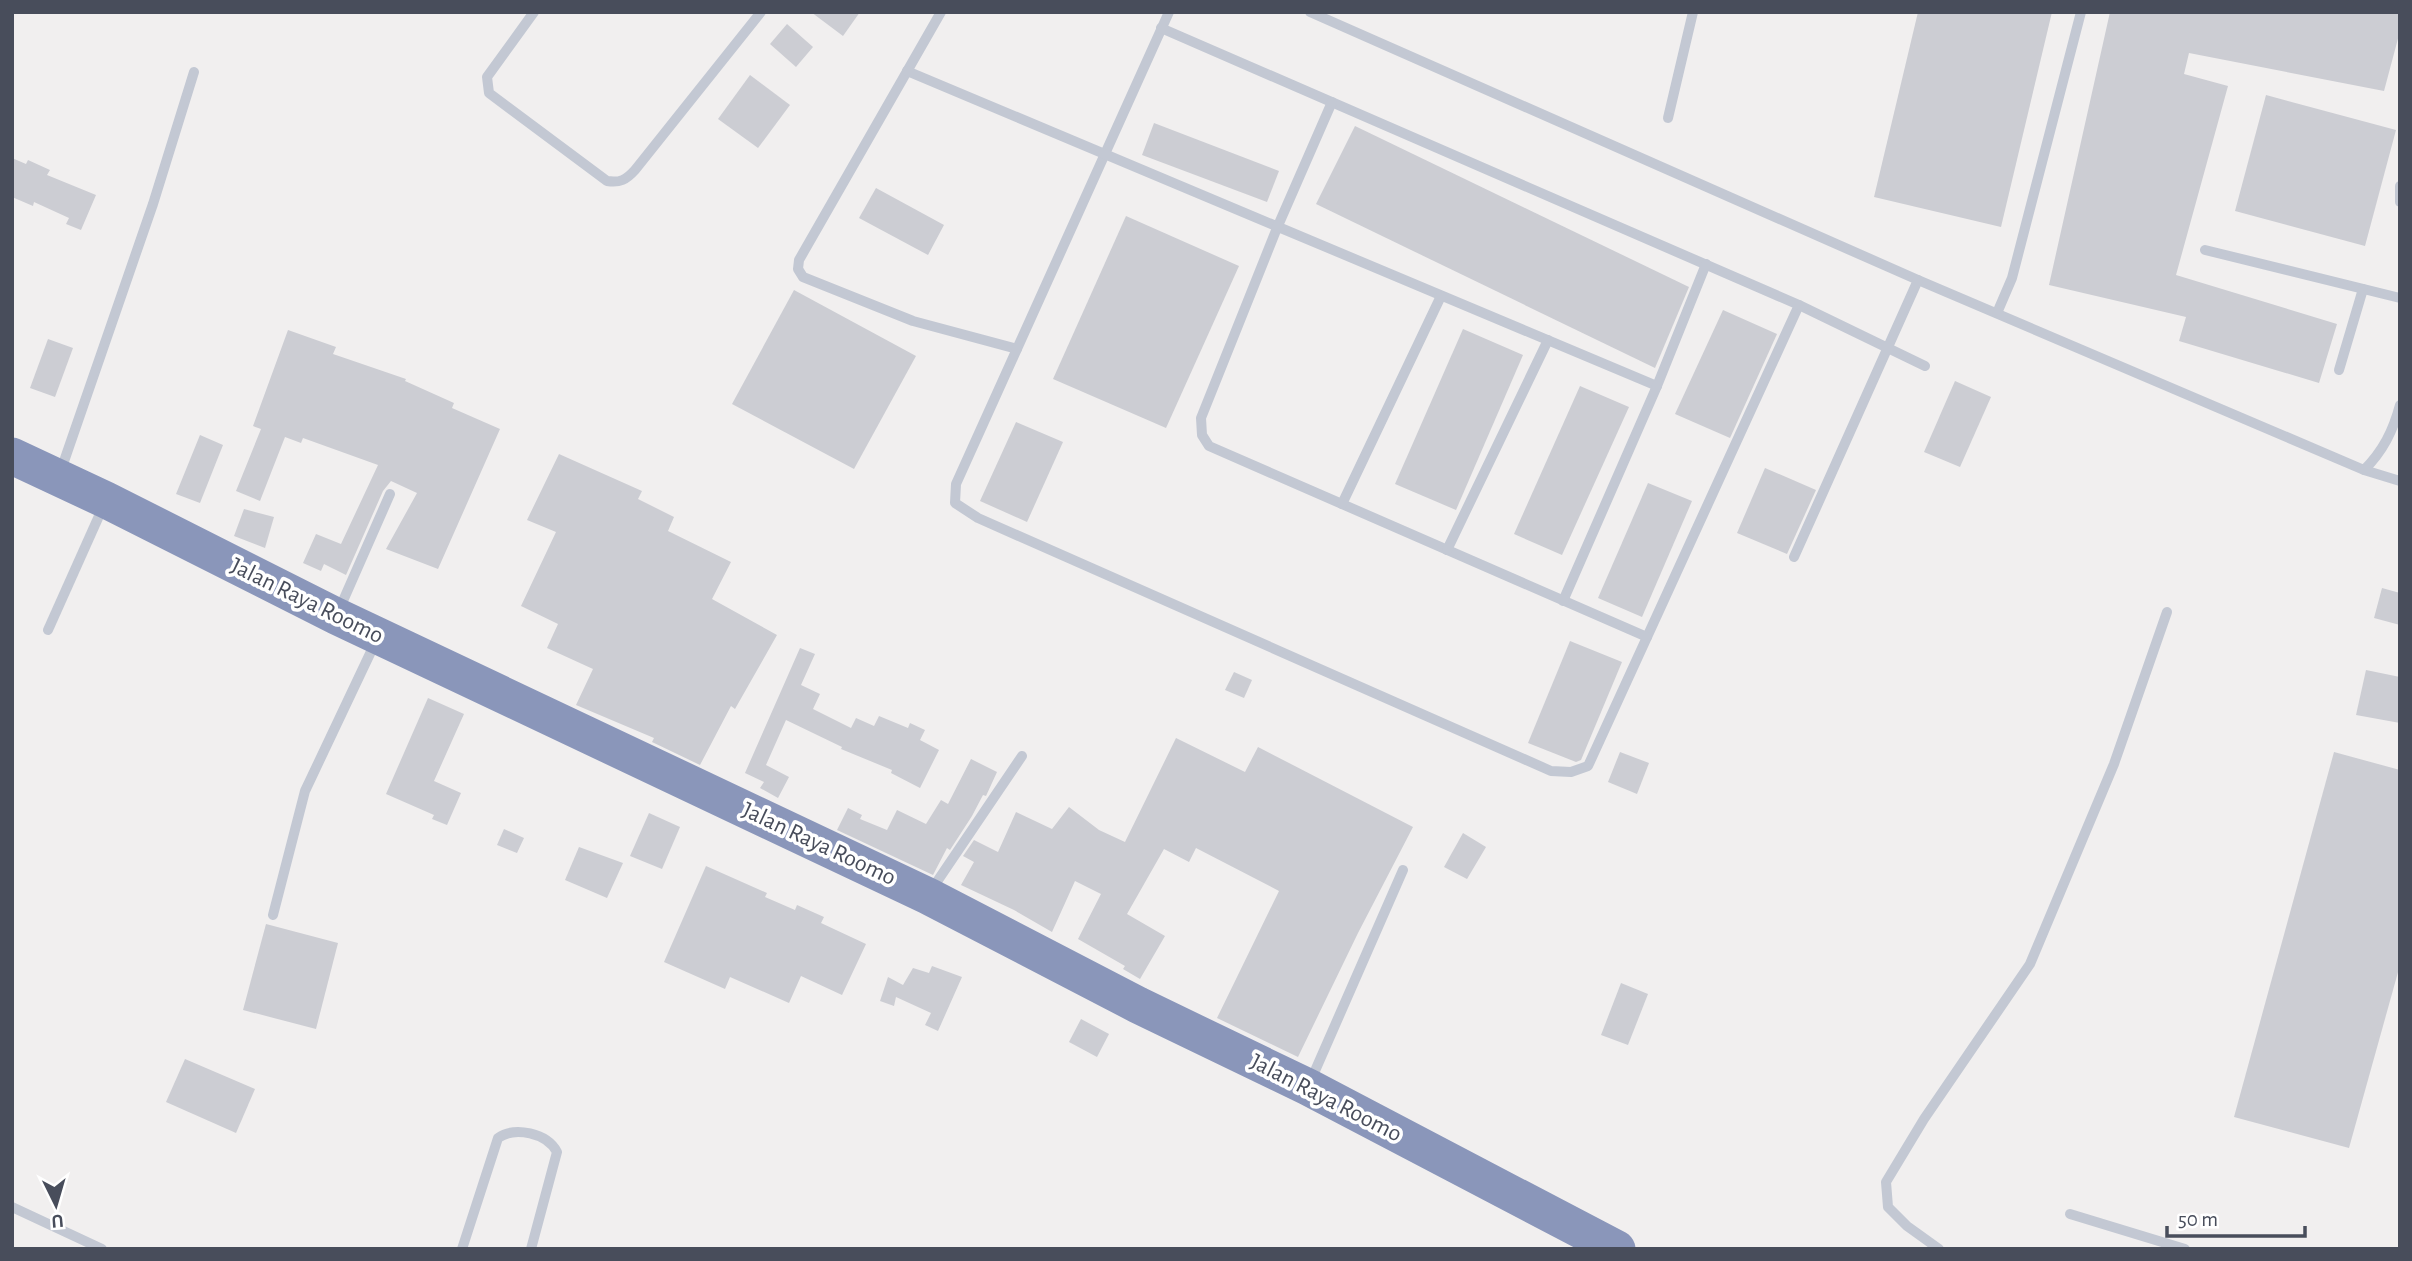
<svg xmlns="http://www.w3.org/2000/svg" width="2412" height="1261" viewBox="0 0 2412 1261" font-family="'Alegreya Sans',sans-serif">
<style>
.building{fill:#cccdd3}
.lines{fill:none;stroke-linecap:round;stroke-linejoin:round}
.lane{stroke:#c3c8d3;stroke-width:10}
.highway{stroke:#8a96ba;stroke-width:37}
.labels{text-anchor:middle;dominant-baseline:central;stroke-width:7;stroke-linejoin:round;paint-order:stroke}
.street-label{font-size:24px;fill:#484d5b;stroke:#fff}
</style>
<rect width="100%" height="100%" fill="#f1efef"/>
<!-- building -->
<g class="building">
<path d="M811,12H860L843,36Z"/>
<path d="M1918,12H2052L2001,227L1874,197Z"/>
<path d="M2110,12H2400V31L2384,91L2189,53L2184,74L2228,86L2176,275L2337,324L2319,383L2179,341L2186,317L2049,285Z"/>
<path d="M787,24L813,47L796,67L770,44Z"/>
<path d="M750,75L790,105L758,148L718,119Z"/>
<path d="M2266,95L2396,130L2365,246L2235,211Z"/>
<path d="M1154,123L1279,171L1267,202L1142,155Z"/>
<path d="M1355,126L1689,287L1655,368L1316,204Z"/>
<path d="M12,158L26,164L28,160L50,170L47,175L96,195L81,230L66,224L69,218L34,202L33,206L12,197Z"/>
<path d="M876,188L944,225L928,255L859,218Z"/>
<path d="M1126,216L1239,266L1166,428L1053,379Z"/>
<path d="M794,290L916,356L854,469L732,404Z"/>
<path d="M1723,310L1777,334L1730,438L1675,414Z"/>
<path d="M1463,329L1523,355L1456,510L1395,484Z"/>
<path d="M288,330L336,347L333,354L406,379L405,381L454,403L452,408L500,429L438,569L386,549L417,493L391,481L383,491L346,575L324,564L321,571L303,563L316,534L341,544L378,465L303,438L301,443L285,437L260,501L236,491L261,429L253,426Z"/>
<path d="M48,339L73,348L55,397L30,388Z"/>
<path d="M1955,381L1991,397L1960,467L1924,452Z"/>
<path d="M1580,386L1629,407L1562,555L1514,534Z"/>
<path d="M1016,422L1063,442L1027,522L980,501Z"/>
<path d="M200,435L223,445L200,503L176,494Z"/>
<path d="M559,454L642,491L638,499L674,517L668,531L731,562L712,599L777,635L735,709L731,706L700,765L652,742L654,738L576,705L593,669L547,648L558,624L521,606L556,532L527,520Z"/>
<path d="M1765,468L1816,490L1787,554L1737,533Z"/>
<path d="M1648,483L1692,501L1642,617L1598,598Z"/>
<path d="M244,509L274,517L265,548L234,536Z"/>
<path d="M2382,588L2400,593V625L2374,618Z"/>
<path d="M1570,641L1622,662L1581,760L1576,762L1528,743Z"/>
<path d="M800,648L815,654L801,685L820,694L813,709L851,728L856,718L874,726L879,716L908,728L910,723L925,730L920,740L939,750L920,788L891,773L892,770L841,749L842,747L786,720L766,765L789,777L778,798L760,788L764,782L745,773Z"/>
<path d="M2366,670L2400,677V723L2356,715Z"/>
<path d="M1234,672L1252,680L1244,698L1225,690Z"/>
<path d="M428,698L464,714L434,781L461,793L447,825L432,819L434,815L386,794Z"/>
<path d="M1176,738L1245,772L1258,747L1413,827L1358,933L1298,1057L1217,1018L1279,891L1196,848L1189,862L1164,849L1127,914L1165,936L1140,979L1123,969L1125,966L1078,939L1101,894L1075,881L1052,932L1014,910L961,885L974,862L963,856L974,840L998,852L1016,812L1052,829L1069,807L1099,830L1125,842Z"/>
<path d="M1620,752L1649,763L1637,794L1608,782Z"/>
<path d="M2334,752L2400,770V965L2349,1148L2234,1117Z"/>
<path d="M971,759L997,772L986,796L983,795L972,816L950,850L947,848L933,875L837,830L848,808L862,815L860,819L887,830L897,810L926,824L941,800L948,804Z"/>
<path d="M649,813L680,827L662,869L630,856Z"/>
<path d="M504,829L524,838L517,853L497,845Z"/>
<path d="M1463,833L1486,847L1467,879L1444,867Z"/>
<path d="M579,847L623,863L607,898L565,880Z"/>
<path d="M706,866L767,893L765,897L795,910L797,905L824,917L821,923L866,944L842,995L801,976L789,1003L730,977L725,989L664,962Z"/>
<path d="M266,924L338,943L316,1029L243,1010Z"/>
<path d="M932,966L962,977L938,1031L925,1025L931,1013L896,997L894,1006L880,1001L888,977L903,985L913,968L929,973Z"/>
<path d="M1621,983L1648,994L1628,1045L1601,1035Z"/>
<path d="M1081,1019L1109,1034L1097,1057L1069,1042Z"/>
<path d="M185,1059L255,1089L236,1133L166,1102Z"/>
</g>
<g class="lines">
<!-- lane -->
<g class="lane">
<path d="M534,12L487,77L489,93L607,181C620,183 626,180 635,170L761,12"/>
<path d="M941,12L799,260L798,269L803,277L913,321L1017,349"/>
<path d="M1169,12L956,484L955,503L978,518L1551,771L1571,772L1588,766L1799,305"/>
<path d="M1310,12L1918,280L2364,470L2400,481"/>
<path d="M1161,28L1799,305L1925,366"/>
<path d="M907,71L1657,386"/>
<path d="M1332,102L1277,228L1201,418L1202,435L1209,446L1647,637"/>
<path d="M1668,118L1693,12"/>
<path d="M2400,186V202"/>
<path d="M2205,250L2400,298"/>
<path d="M1997,313L2012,278L2081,12"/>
<path d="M2339,370L2363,289"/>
<path d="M61,470L153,204L194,72"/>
<path d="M2364,470C2383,451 2393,431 2400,405"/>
<path d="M1342,504L1441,296"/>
<path d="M1447,550L1548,340"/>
<path d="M1794,557L1918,280"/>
<path d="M1563,601L1657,386L1706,264"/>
<path d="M339,610L390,494"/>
<path d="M48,630L103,507"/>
<path d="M932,889L1022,756"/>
<path d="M273,915L305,791L376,641"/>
<path d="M1311,1080L1403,870"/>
<path d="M12,1207L102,1249"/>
<path d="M2070,1214L2185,1249"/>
<path d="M462,1249L498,1138C515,1126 547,1133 557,1152L531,1249"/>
<path d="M1939,1249L1907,1226L1888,1207L1886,1182L1924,1119L2030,964L2114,764L2167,612"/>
</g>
<!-- highway -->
<path class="highway" d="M12,456L106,500L336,616L928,896L1138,1005L1308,1087L1617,1249"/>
</g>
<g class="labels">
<!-- street labels -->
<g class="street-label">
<text transform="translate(307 601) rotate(26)">Jalan Raya Roomo</text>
<text transform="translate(819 844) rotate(25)">Jalan Raya Roomo</text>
<text transform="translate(1326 1098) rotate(27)">Jalan Raya Roomo</text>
</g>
</g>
<!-- border -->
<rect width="2412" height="1261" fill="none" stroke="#484d5b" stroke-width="28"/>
<!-- north arrow -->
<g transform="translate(56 1205) rotate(175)" stroke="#ffffff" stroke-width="5" paint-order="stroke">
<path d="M0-5L12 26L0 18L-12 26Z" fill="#484d5b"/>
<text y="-10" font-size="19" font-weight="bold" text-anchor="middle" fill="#484d5b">U</text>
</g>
<!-- scale -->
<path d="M2167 1226v10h138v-10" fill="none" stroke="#484d5b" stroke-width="3.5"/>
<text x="2178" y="1226" font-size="21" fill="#484d5b" stroke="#ffffff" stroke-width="5" paint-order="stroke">50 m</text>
</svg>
